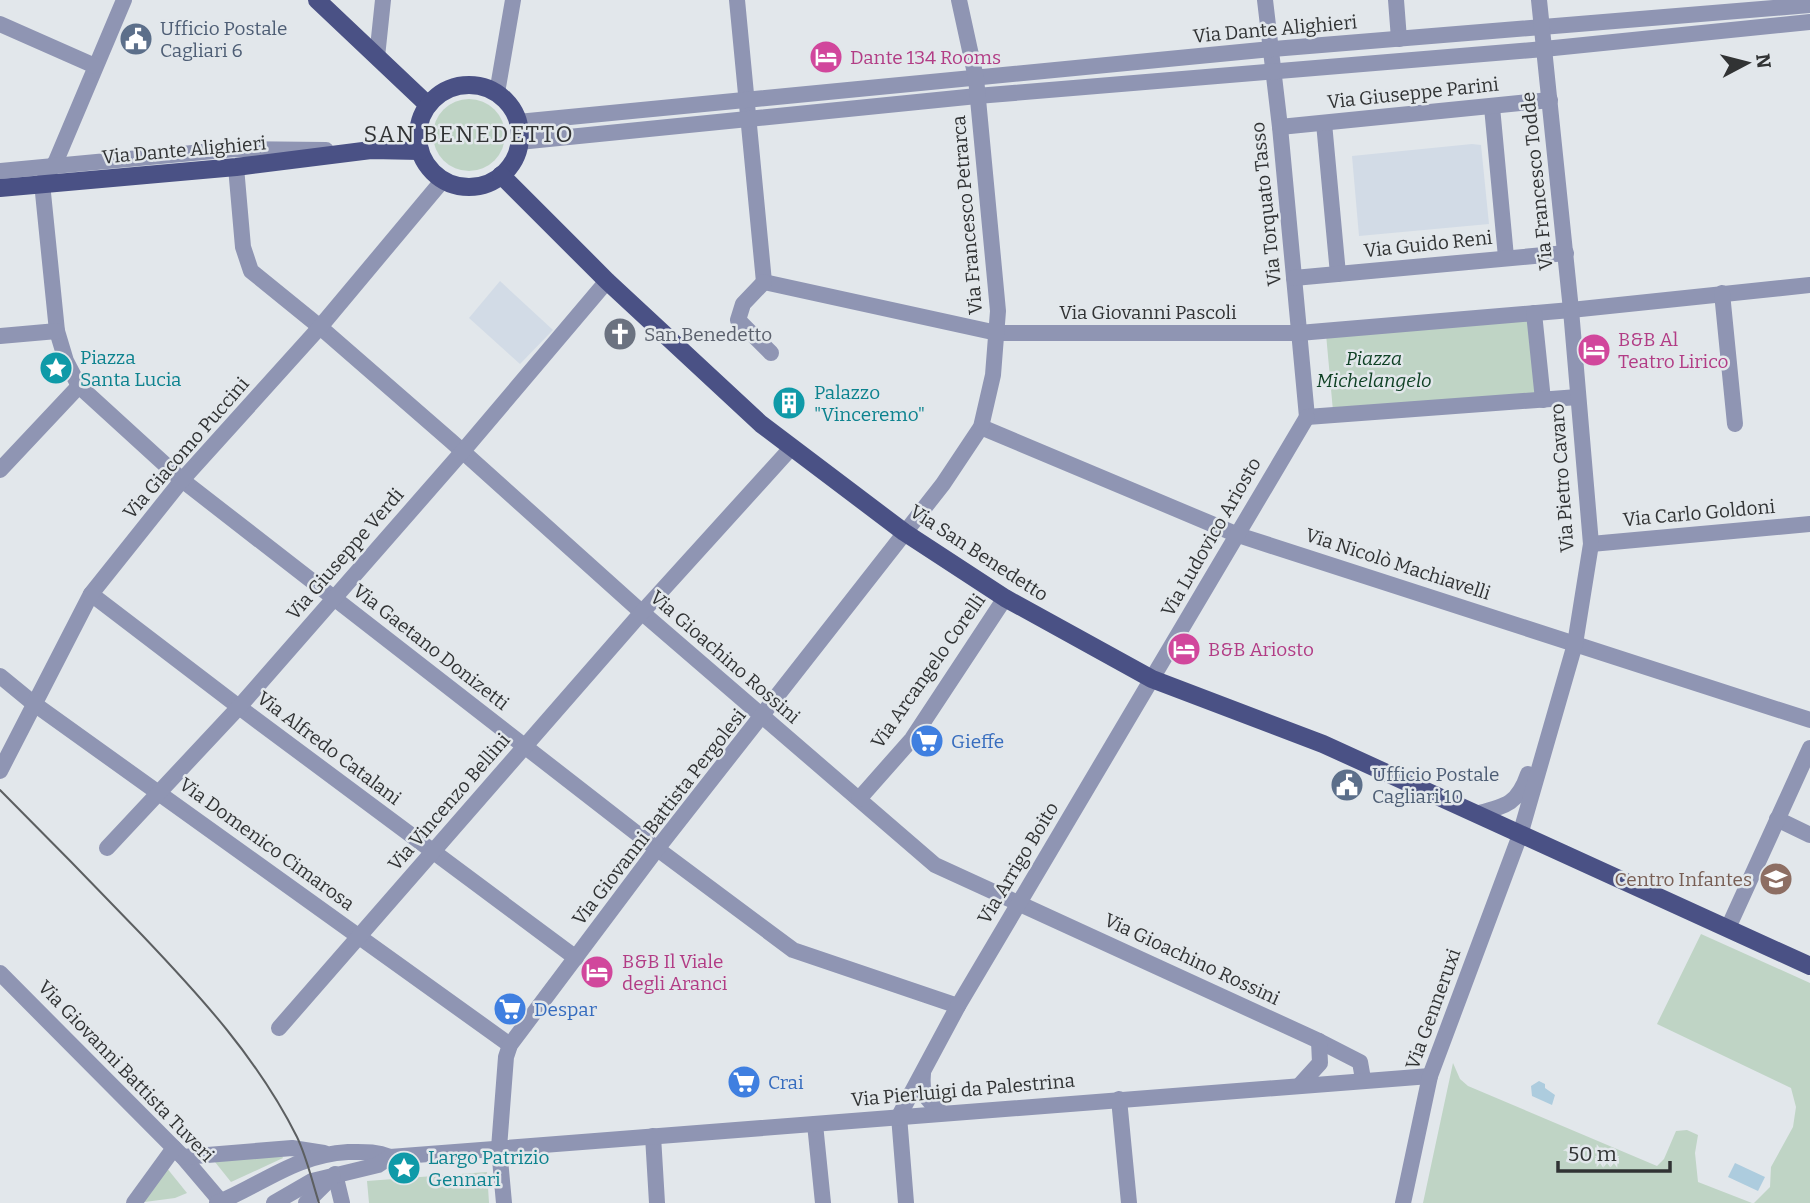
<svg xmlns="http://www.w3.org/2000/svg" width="1810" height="1203" viewBox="0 0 1810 1203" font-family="Bitter,serif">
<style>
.built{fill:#d2dbe6}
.green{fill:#bfd4c5}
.water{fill:#adccde}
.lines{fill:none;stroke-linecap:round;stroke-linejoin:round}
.minor{stroke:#8f95b3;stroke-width:16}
.major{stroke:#4a5185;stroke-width:18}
.tram{stroke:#5c5f61;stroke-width:2}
.labels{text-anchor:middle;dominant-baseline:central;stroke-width:5;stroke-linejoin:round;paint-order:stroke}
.service-label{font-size:19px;fill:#4e5e75;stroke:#e2e7eb;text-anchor:start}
.street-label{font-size:19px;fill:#313334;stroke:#e2e7eb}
.hotel-label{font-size:19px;fill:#b23c85;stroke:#e2e7eb;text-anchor:start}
.worship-label{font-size:19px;fill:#5b616d;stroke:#e2e7eb;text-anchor:start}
.culture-label{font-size:19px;fill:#0d838f;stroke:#e2e7eb;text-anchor:start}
.park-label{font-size:19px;font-style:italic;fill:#0f4125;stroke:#e2e7eb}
.shop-label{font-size:19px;fill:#366cbe;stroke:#e2e7eb;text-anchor:start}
.education-label{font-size:19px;fill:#785e54;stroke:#e2e7eb;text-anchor:end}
.quarter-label{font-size:23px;letter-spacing:2px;fill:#313334;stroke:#e2e7eb}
</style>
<rect width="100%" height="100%" fill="#e2e7eb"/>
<!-- built -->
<g class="built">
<path d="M1472,144L1481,145L1489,224L1359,236L1352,156Z"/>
<path d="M500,281L553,330L520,364L469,318Z"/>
</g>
<!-- green -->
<g class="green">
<circle cx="469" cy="135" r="36"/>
<path d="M1530,317L1537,393L1333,411L1326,334Z"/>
<path d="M1701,934L1810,983V1203H1754L1770,1187L1771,1167L1793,1127L1796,1107L1791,1088L1657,1024Z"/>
<path d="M1453,1063L1460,1079L1468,1086L1657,1166L1664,1159L1676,1131L1687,1130L1698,1135L1695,1153L1698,1182L1752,1203H1423Z"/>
<path d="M281,1154L283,1158L231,1182L215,1162Z"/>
<path d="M166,1167L187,1193L175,1198L137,1203Z"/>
<path d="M487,1172L489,1203H369L367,1181Z"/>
</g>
<!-- water -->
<g class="water">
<path d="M1539,1081L1545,1084V1088L1555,1095L1552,1105L1532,1096L1531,1086Z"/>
<path d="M1735,1163L1765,1177L1758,1191L1728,1177Z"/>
</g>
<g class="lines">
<!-- minor -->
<g class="minor">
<path d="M124,0L56,161L42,183L57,331L66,361L79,386L182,480L644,839L793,950L958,1006"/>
<path d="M737,0L764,282"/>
<path d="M1265,0L1280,127L1307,417"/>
<path d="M1396,0L1399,39"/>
<path d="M0,24L95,66"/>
<path d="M377,57L383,0"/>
<path d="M497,93L513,0"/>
<path d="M1492,107L1506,257"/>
<path d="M518,122L1261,50L1810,5"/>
<path d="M1324,123L1338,274"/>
<path d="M1280,127L1550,100"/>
<path d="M519,142L977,96L1544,49L1810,22"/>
<path d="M236,167L243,247L251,271L320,327L451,441L638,609L935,865L1319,1041L1360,1062L1363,1079"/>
<path d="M0,171L235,149L326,150"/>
<path d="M1294,278L1566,253"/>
<path d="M764,282L997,333H1299L1571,310L1810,285"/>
<path d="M764,282L743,304L738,320L771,353"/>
<path d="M1722,293L1735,424"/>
<path d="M1534,313L1543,400"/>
<path d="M0,336L57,331"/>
<path d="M1307,417L1578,397"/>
<path d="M981,427L1238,535L1810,720"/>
<path d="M0,470L79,386"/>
<path d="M1591,544L1810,524"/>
<path d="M91,594L239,707L576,958"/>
<path d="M0,676L33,703L510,1045"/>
<path d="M0,771L91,594L182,480L320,327L443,180"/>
<path d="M859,799L912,739L1005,598"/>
<path d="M1479,813C1507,806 1518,803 1528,774"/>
<path d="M1777,819L1810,835"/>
<path d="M107,848L239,707L463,451L607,281"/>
<path d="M1728,928L1810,748"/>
<path d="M0,973L183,1157L222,1203"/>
<path d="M279,1028L636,619L792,447"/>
<path d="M923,1073C921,1095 926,1099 942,1113"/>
<path d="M1300,1085L1320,1063L1319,1041"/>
<path d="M1119,1099L1129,1203"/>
<path d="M899,1116L958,1006L1307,417"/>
<path d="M899,1116L906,1203"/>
<path d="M815,1124L823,1203"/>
<path d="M653,1136L657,1203"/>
<path d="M183,1157L292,1148L324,1153"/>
<path d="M335,1174L342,1203"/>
<path d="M134,1203L174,1148"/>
<path d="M217,1203C263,1184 295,1155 348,1152C364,1152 375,1151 390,1157"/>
<path d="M274,1203L312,1181L378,1165L390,1157L1430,1076"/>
<path d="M306,1203L333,1176"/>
<path d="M504,1203L499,1148L506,1057L510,1045L657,849L943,484L981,427L993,375L998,311L976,78L959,0"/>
<path d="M1403,1203L1430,1076L1520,835L1575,644L1591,544L1571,310L1539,0"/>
</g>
<!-- major -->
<g class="major">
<path d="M317,0L428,105"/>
<circle cx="469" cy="136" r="51"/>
<path d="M501,175L607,281L761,424L904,532L1005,598L1152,679L1323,744L1810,966"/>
<path d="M0,188L236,167L371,150L420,151"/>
</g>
<!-- tram -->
<path class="tram" d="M0,790C48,838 95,886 142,935C201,997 258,1059 297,1137C307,1158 312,1181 319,1203"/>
</g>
<!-- icons -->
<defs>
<symbol id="civic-disc" viewBox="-11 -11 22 22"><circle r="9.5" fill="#5c6f8a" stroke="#e2e7eb"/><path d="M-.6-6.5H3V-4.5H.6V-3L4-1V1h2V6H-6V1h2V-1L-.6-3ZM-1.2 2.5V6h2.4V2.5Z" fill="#fff"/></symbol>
<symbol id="hotel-disc" viewBox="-11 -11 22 22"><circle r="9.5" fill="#d1479c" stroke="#e2e7eb"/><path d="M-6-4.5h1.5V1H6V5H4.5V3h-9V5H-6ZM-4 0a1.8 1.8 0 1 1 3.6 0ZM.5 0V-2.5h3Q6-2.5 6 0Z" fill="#fff"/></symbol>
<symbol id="church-disc" viewBox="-11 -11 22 22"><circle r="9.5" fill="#6b7280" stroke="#e2e7eb"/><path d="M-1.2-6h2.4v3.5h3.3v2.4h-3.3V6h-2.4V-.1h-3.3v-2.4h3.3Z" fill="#fff"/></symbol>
<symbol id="sight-disc" viewBox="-11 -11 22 22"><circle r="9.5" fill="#0f9aa8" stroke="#e2e7eb"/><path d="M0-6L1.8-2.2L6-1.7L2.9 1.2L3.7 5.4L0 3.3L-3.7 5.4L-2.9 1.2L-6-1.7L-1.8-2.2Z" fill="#fff"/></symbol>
<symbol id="building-disc" viewBox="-11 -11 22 22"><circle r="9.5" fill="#0f9aa8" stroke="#e2e7eb"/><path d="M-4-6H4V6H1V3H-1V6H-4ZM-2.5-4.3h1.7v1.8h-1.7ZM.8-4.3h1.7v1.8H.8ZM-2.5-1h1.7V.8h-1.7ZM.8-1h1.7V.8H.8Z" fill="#fff"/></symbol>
<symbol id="supermarket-disc" viewBox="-11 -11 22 22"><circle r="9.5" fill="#3f7fe0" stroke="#e2e7eb"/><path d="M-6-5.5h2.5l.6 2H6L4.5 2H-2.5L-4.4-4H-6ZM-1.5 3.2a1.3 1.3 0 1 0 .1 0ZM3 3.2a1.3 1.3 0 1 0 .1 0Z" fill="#fff"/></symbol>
<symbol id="school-disc" viewBox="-11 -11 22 22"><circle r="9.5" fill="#8d6e63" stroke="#e2e7eb"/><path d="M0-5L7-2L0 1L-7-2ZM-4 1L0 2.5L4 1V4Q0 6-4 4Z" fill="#fff"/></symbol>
</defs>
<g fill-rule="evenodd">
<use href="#civic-disc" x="117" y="20" width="38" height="38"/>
<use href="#hotel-disc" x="807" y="38" width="38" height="38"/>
<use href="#church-disc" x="601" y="315" width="38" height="38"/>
<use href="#hotel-disc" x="1575" y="331" width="38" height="38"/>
<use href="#sight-disc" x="37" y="349" width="38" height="38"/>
<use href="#building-disc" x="770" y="384" width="38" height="38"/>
<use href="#hotel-disc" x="1165" y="630" width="38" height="38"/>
<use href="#supermarket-disc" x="908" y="722" width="38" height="38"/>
<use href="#civic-disc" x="1328" y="766" width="38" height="38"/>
<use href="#school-disc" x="1757" y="860" width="38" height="38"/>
<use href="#hotel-disc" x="578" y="953" width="38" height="38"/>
<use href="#supermarket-disc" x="491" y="990" width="38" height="38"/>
<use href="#supermarket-disc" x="725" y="1063" width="38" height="38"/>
<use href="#sight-disc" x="385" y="1149" width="38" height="38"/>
</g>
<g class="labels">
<!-- service labels -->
<g class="service-label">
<text x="160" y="28">Ufficio Postale<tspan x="160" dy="22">Cagliari 6</tspan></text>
<text x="1372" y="774">Ufficio Postale<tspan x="1372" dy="22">Cagliari 10</tspan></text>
</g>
<!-- street labels -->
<g class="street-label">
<text transform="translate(1275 29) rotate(-5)">Via Dante Alighieri</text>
<text transform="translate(1413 93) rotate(-6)">Via Giuseppe Parini</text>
<text transform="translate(184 150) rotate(-5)">Via Dante Alighieri</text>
<text transform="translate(1537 181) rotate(-96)">Via Francesco Todde</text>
<text transform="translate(1266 204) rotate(-96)">Via Torquato Tasso</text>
<text transform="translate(967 215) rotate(-95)">Via Francesco Petrarca</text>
<text transform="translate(1428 244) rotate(-6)">Via Guido Reni</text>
<text x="1148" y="312">Via Giovanni Pascoli</text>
<text transform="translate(186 448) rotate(-49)">Via Giacomo Puccini</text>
<text transform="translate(1562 478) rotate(-94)">Via Pietro Cavaro</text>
<text transform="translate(1699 513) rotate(-5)">Via Carlo Goldoni</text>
<text transform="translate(1211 537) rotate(-60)">Via Ludovico Ariosto</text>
<text transform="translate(979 553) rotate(33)">Via San Benedetto</text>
<text transform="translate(345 554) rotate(-49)">Via Giuseppe Verdi</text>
<text transform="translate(1398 564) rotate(18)">Via Nicolò Machiavelli</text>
<text transform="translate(431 647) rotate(38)">Via Gaetano Donizetti</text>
<text transform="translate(725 657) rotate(41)">Via Gioachino Rossini</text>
<text transform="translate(928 671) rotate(-55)">Via Arcangelo Corelli</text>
<text transform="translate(329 748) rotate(37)">Via Alfredo Catalani</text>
<text transform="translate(449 802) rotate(-49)">Via Vincenzo Bellini</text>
<text transform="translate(659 817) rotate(-52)">Via Giovanni Battista Pergolesi</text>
<text transform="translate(267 844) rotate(36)">Via Domenico Cimarosa</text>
<text transform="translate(1018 863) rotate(-59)">Via Arrigo Boito</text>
<text transform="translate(1192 959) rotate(25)">Via Gioachino Rossini</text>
<text transform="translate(1433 1009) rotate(-70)">Via Genneruxi</text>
<text transform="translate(126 1071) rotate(46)">Via Giovanni Battista Tuveri</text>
<text transform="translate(963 1090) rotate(-5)">Via Pierluigi da Palestrina</text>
</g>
<!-- hotel labels -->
<g class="hotel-label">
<text x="850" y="57">Dante 134 Rooms</text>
<text x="1618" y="339">B&amp;B Al<tspan x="1618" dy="22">Teatro Lirico</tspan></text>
<text x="1208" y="649">B&amp;B Ariosto</text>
<text x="622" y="961">B&amp;B Il Viale<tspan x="622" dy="22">degli Aranci</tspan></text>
</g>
<!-- worship labels -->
<g class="worship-label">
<text x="644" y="334">San Benedetto</text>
</g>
<!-- culture labels -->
<g class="culture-label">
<text x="80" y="357">Piazza<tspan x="80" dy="22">Santa Lucia</tspan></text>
<text x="814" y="392">Palazzo<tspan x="814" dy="22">"Vinceremo"</tspan></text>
<text x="428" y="1157">Largo Patrizio<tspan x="428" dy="22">Gennari</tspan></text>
</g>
<!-- park labels -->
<g class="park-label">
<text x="1374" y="358">Piazza<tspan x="1374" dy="22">Michelangelo</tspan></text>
</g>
<!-- shop labels -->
<g class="shop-label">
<text x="951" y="741">Gieffe</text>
<text x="534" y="1009">Despar</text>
<text x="768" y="1082">Crai</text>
</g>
<!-- education labels -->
<g class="education-label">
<text x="1752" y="879">Centro Infantes</text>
</g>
<!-- quarter labels -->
<g class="quarter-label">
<text x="469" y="134">SAN BENEDETTO</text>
</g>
</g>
<!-- north arrow -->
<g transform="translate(1747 63) rotate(83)" stroke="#e2e7eb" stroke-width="5" paint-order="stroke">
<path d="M0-5L12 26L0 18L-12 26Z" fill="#313334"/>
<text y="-10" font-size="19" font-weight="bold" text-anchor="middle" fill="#313334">N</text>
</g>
<!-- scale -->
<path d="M1558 1161v10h112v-10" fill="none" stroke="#313334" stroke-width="3.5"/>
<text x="1568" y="1161" font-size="21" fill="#313334" stroke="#e2e7eb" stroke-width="5" paint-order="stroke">50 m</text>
</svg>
